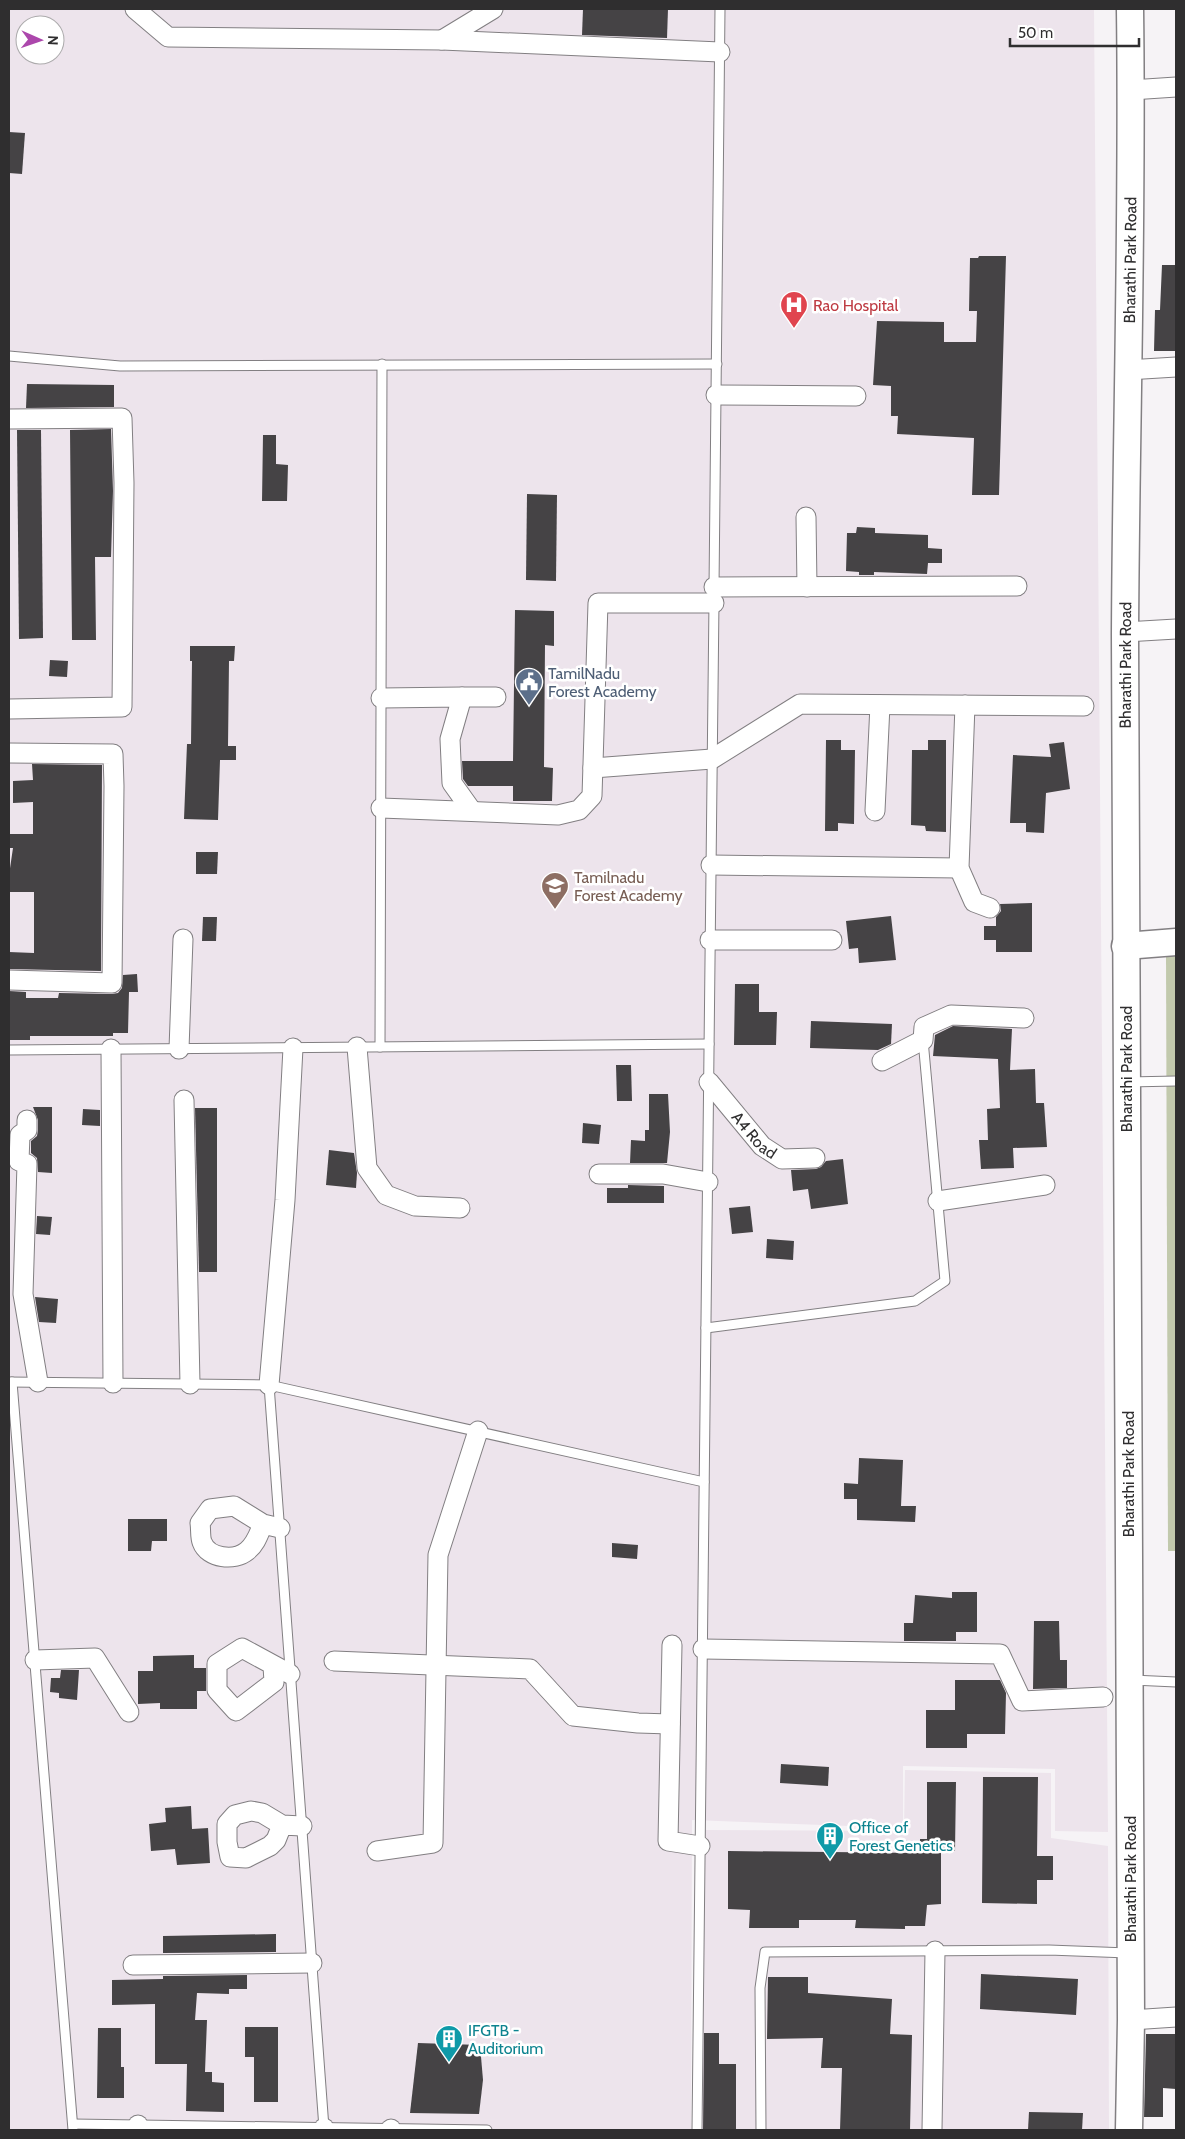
<svg xmlns="http://www.w3.org/2000/svg" width="1185" height="2139" viewBox="0 0 1185 2139" font-family="Cabin,sans-serif">
<style>
.built{fill:#ede4ec;fill-rule:evenodd}
.green{fill:#c2c9ad}
.building{fill:#454345}
.lines{fill:none;stroke-linecap:round;stroke-linejoin:round}
.lane-casing{stroke:#827f82;stroke-width:11}
.street-casing{stroke:#827f82;stroke-width:21}
.secondary-casing{stroke:#827f82;stroke-width:29}
.lane{stroke:#fff;stroke-width:9}
.street{stroke:#fff;stroke-width:19}
.secondary{stroke:#fff;stroke-width:26}
.labels{text-anchor:middle;dominant-baseline:central;stroke-width:5;stroke-linejoin:round;paint-order:stroke}
.street-label{font-size:16px;fill:#2f2e2f;stroke:#fff}
.health-label{font-size:16px;fill:#be3a42;stroke:#fff;text-anchor:start}
.service-label{font-size:16px;fill:#4e5e75;stroke:#fff;text-anchor:start}
.education-label{font-size:16px;fill:#785e54;stroke:#fff;text-anchor:start}
.culture-label{font-size:16px;fill:#0d838f;stroke:#fff;text-anchor:start}
</style>
<rect width="100%" height="100%" fill="#f6f3f6"/>
<!-- built -->
<g class="built">
<path d="M9,9H1094L1108,1832L1055,1831V1769L903,1766V1828L692,1820L691,2130H9ZM25,25H55V55H25Z"/>
<path d="M905,1770L1051,1773V1838L1108,1846L1109,2130H701L704,1830L904,1831Z"/>
</g>
<!-- green -->
<path class="green" d="M1166,955H1176V1551H1168Z"/>
<!-- building -->
<g class="building">
<path d="M583,9H668L667,38L582,35Z"/>
<path d="M9,132L25,133L22,174L9,173Z"/>
<path d="M979,256H1006L999,495H972L974,438L897,434L898,416H891V386L873,385L877,321L944,322V342H976L977,311H969L970,258H978Z"/>
<path d="M1162,265H1176V351H1154L1155,310H1160Z"/>
<path d="M27,384L114,385V407L26,408Z"/>
<path d="M111,429L113,491L111,557H95L96,640H72L70,430Z"/>
<path d="M17,430H41L43,638L19,639Z"/>
<path d="M263,435H276V464L288,465L287,501H262Z"/>
<path d="M527,494L557,495L556,581L526,580Z"/>
<path d="M857,527L875,528V533L928,535V548L942,549V563H928L927,574L874,572V575H859V572L846,571L847,533H856Z"/>
<path d="M515,610L554,611V646L545,645L544,767L553,768L552,801H513V786H468L463,779L462,761H513Z"/>
<path d="M190,646H235L234,661H229L228,746H236V760H220L218,820L184,819L187,744H191L192,661H190Z"/>
<path d="M50,660L68,661L67,677L49,676Z"/>
<path d="M826,740H841V750H855L854,824L838,823V831H825Z"/>
<path d="M928,740H946V832L926,831L925,826L911,825L912,750H928Z"/>
<path d="M1064,742L1070,789L1046,793L1044,833L1026,832V823H1010L1013,755L1051,757L1049,744Z"/>
<path d="M32,764L102,765L101,971L9,969V952L34,953V892H10L9,875L13,848H9V834H33V802L13,803V781L33,780Z"/>
<path d="M196,852H218L217,874H196Z"/>
<path d="M1032,903V952H996V940H984V926H996V917L1001,911L1000,904Z"/>
<path d="M891,916L896,960L859,963L858,948L849,949L846,921Z"/>
<path d="M203,917H217L216,941H202Z"/>
<path d="M137,974L138,992H129L128,1033H113V1036H30V1040H9V991L26,992V998H58L59,993L112,994L118,993L122,988L123,975Z"/>
<path d="M735,984H759V1012H777L776,1045H734Z"/>
<path d="M811,1021L892,1024L891,1044L878,1050L810,1048Z"/>
<path d="M953,1026L1012,1029L1010,1070L1035,1069L1036,1103H1044L1047,1147L1013,1148L1014,1168L981,1169L979,1140H988L987,1109L1000,1108L998,1059L933,1056L935,1035Z"/>
<path d="M616,1065H631L632,1101H617Z"/>
<path d="M649,1094H668L670,1132L667,1163H630L631,1140L645,1141V1130H649Z"/>
<path d="M33,1107H52V1173L38,1172L37,1158L31,1153V1141L37,1136L38,1130V1120Z"/>
<path d="M195,1108H217V1272H199Z"/>
<path d="M83,1109L100,1110V1126L82,1125Z"/>
<path d="M583,1123L601,1125L599,1144L582,1143Z"/>
<path d="M329,1150L354,1153L357,1173L356,1188L326,1185Z"/>
<path d="M843,1159L848,1204L811,1209L808,1189L793,1191L791,1170L816,1169L821,1167L826,1161Z"/>
<path d="M628,1185L664,1186V1203H607V1188H628Z"/>
<path d="M750,1206L753,1232L732,1234L729,1208Z"/>
<path d="M37,1216L52,1217L50,1235L36,1234Z"/>
<path d="M767,1239L794,1241L793,1260L766,1258Z"/>
<path d="M35,1297L58,1299L56,1323L39,1322Z"/>
<path d="M859,1458L903,1460L901,1506H916L915,1522L857,1520V1499H844V1483L858,1484Z"/>
<path d="M128,1519H167V1541H152L151,1551H128Z"/>
<path d="M612,1543L638,1545L637,1559L612,1557Z"/>
<path d="M952,1592H977V1632H956V1641H904V1623H913L915,1595L952,1598Z"/>
<path d="M1034,1621H1059L1060,1660H1067V1688L1033,1689Z"/>
<path d="M194,1655V1668H206V1691H197V1709H160V1703L138,1704V1671H153V1656Z"/>
<path d="M61,1670H79L77,1700L59,1698V1693L50,1692L51,1678H60Z"/>
<path d="M955,1680H1000L1006,1693L1005,1734H967V1748H926V1710H955Z"/>
<path d="M781,1764L829,1767L828,1786L780,1783Z"/>
<path d="M983,1777H1038L1037,1856H1053V1880H1037V1904L982,1903Z"/>
<path d="M927,1782H956L955,1851H941V1904L927,1905L925,1926H905V1929L855,1928L856,1920H799V1928H749L750,1910L728,1909V1851L920,1853V1839H927Z"/>
<path d="M191,1806L192,1829L208,1828L210,1863L177,1865L175,1849L151,1851L149,1824L166,1822L165,1808Z"/>
<path d="M276,1934V1952L163,1953V1936Z"/>
<path d="M981,1974L1078,1979L1076,2015L980,2009Z"/>
<path d="M247,1975V1989H229V1994L197,1993L195,2020H207L205,2072H212V2082L224,2083V2112L186,2111L187,2064H155V2004L112,2005V1980L163,1979V1976Z"/>
<path d="M768,1977H808V1993L892,1999L890,2034L912,2035L910,2130H840L842,2068H821L823,2038L767,2039Z"/>
<path d="M245,2027H278V2102H254V2057H245Z"/>
<path d="M98,2028H121V2067H124V2098H97Z"/>
<path d="M704,2033H719V2064H736V2130H703Z"/>
<path d="M1146,2034H1176V2089L1163,2088V2117H1144Z"/>
<path d="M418,2043L480,2045L483,2080L479,2114L410,2113Z"/>
<path d="M1029,2112L1083,2113L1082,2130H1028Z"/>
</g>
<g class="lines">
<defs>
<g id="lane">
<path d="M9,356L120,366L717,364"/>
<path d="M714,588L720,9"/>
<path d="M380,1047L382,364"/>
<path d="M9,1050L709,1044"/>
<path d="M1128,1082L1176,1081"/>
<path d="M706,1328L915,1301L945,1281L923,1040"/>
<path d="M9,1382L269,1385L704,1482"/>
<path d="M12,1382L73,2130"/>
<path d="M269,1385L324,2128"/>
<path d="M1132,1680L1176,1682"/>
<path d="M73,2124L487,2130"/>
<path d="M697,2130L714,601"/>
<path d="M761,2130L760,1988L765,1952L1049,1950L1128,1953"/>
</g>
<g id="street">
<path d="M135,9L168,37L442,40L720,52"/>
<path d="M442,40L493,9"/>
<path d="M1131,90L1176,87"/>
<path d="M1127,370L1176,367"/>
<path d="M716,395L856,396"/>
<path d="M9,419L122,418L124,483L122,707L9,709"/>
<path d="M806,517L807,587"/>
<path d="M714,587L1017,586"/>
<path d="M1125,632L1176,629"/>
<path d="M462,697H496"/>
<path d="M381,698L462,697L450,739L452,783L472,811"/>
<path d="M965,705L959,868L974,902L990,908"/>
<path d="M9,753L113,754L114,786L112,983L9,980"/>
<path d="M593,768L712,759L800,704L1084,706"/>
<path d="M381,808L558,815L579,810L592,796L598,603H714"/>
<path d="M875,811L880,705"/>
<path d="M711,865L959,868"/>
<path d="M710,940H832"/>
<path d="M357,1047L367,1168L386,1195L415,1206L460,1208"/>
<path d="M111,1049L113,1383"/>
<path d="M179,1049L183,939"/>
<path d="M882,1061L923,1040L924,1027L951,1015L1024,1018"/>
<path id="s1" d="M709,1082L762,1146L782,1159L815,1158"/>
<path d="M184,1100L190,1384"/>
<path d="M27,1120V1130L20,1135L19,1161L27,1164L23,1294L38,1382"/>
<path d="M599,1174H663L708,1182"/>
<path d="M938,1201L1045,1185"/>
<path d="M269,1385L285,1200L293,1048"/>
<path d="M263,1524C259,1533 256,1544 247,1551C235,1561 208,1559 202,1542C200,1537 201,1529 200,1523L210,1509L234,1506L263,1524L280,1528"/>
<path d="M672,1645L668,1841L700,1846"/>
<path d="M703,1649L1000,1654L1022,1701L1103,1697"/>
<path d="M35,1660L95,1658L129,1712"/>
<path d="M334,1661L530,1669L573,1716L638,1723L670,1724"/>
<path d="M273,1666L274,1682L236,1711L217,1690V1664L242,1648L290,1674"/>
<path d="M282,1825L276,1840L270,1846L246,1858L230,1857L227,1842V1824L235,1815L251,1811L262,1813L282,1825L302,1826"/>
<path d="M377,1851L433,1843L438,1555L478,1431"/>
<path d="M133,1965L312,1963"/>
<path d="M1131,2020L1176,2017"/>
<path d="M324,2128V2130"/>
<path d="M138,2130V2125"/>
<path d="M390,2130L391,2129"/>
<path d="M932,2130L935,1951"/>
</g>
<g id="secondary">
<path d="M1125,946L1176,942"/>
<path id="s2" d="M1129,2130L1131,2020C1127,1559 1124,1097 1125,635C1126,427 1133,218 1130,9"/>
</g>
</defs>
<!-- lane casing -->
<use href="#lane" class="lane-casing"/>
<!-- street casing -->
<use href="#street" class="street-casing"/>
<!-- secondary casing -->
<use href="#secondary" class="secondary-casing"/>
<!-- lane -->
<use href="#lane" class="lane"/>
<!-- street -->
<use href="#street" class="street"/>
<!-- secondary -->
<use href="#secondary" class="secondary"/>
</g>
<!-- icons -->
<defs>
<symbol id="hospital-pin" viewBox="-11 -11 22 30"><path d="M0 17L-7.5 6A9.5 9.5 0 1 1 7.5 6Z" fill="#e0444e" stroke="#fff"/><path d="M-5-5h3v3.5h4V-5h3V5h-3V1.5h-4V5h-3Z" fill="#fff"/></symbol>
<symbol id="civic-pin" viewBox="-11 -11 22 30"><path d="M0 17L-7.5 6A9.5 9.5 0 1 1 7.5 6Z" fill="#5c6f8a" stroke="#fff"/><path d="M-.6-6.5H3V-4.5H.6V-3L4-1V1h2V6H-6V1h2V-1L-.6-3ZM-1.2 2.5V6h2.4V2.5Z" fill="#fff"/></symbol>
<symbol id="university-pin" viewBox="-11 -11 22 30"><path d="M0 17L-7.5 6A9.5 9.5 0 1 1 7.5 6Z" fill="#8d6e63" stroke="#fff"/><path d="M0-5L7-2L0 1L-7-2ZM-4 1L0 2.5L4 1V4Q0 6-4 4Z" fill="#fff"/></symbol>
<symbol id="building-pin" viewBox="-11 -11 22 30"><path d="M0 17L-7.5 6A9.5 9.5 0 1 1 7.5 6Z" fill="#0f9aa8" stroke="#fff"/><path d="M-4-6H4V6H1V3H-1V6H-4ZM-2.5-4.3h1.7v1.8h-1.7ZM.8-4.3h1.7v1.8H.8ZM-2.5-1h1.7V.8h-1.7ZM.8-1h1.7V.8H.8Z" fill="#fff"/></symbol>
</defs>
<g fill-rule="evenodd">
<use href="#hospital-pin" x="778" y="289" width="32" height="43"/>
<use href="#civic-pin" x="513" y="666" width="32" height="43"/>
<use href="#university-pin" x="539" y="870" width="32" height="43"/>
<use href="#building-pin" x="814" y="1820" width="32" height="43"/>
<use href="#building-pin" x="433" y="2023" width="32" height="43"/>
</g>
<g class="labels">
<!-- street labels -->
<g class="street-label">
<text stroke="none"><textPath href="#s2" startOffset="1870">Bharathi Park Road</textPath></text>
<text stroke="none"><textPath href="#s2" startOffset="1465">Bharathi Park Road</textPath></text>
<text transform="translate(1126 1069) rotate(-90)">Bharathi Park Road</text>
<text stroke="none"><textPath href="#s1" startOffset="70">A4 Road</textPath></text>
<text transform="translate(1128 1474) rotate(-90)">Bharathi Park Road</text>
<text transform="translate(1130 1879) rotate(-90)">Bharathi Park Road</text>
</g>
<!-- health labels -->
<g class="health-label">
<text x="813" y="305">Rao Hospital</text>
</g>
<!-- service labels -->
<g class="service-label">
<text x="548" y="673">TamilNadu<tspan x="548" dy="18">Forest Academy</tspan></text>
</g>
<!-- education labels -->
<g class="education-label">
<text x="574" y="877">Tamilnadu<tspan x="574" dy="18">Forest Academy</tspan></text>
</g>
<!-- culture labels -->
<g class="culture-label">
<text x="849" y="1827">Office of<tspan x="849" dy="18">Forest Genetics</tspan></text>
<text x="468" y="2030">IFGTB -<tspan x="468" dy="18">Auditorium</tspan></text>
</g>
</g>
<!-- border -->
<rect width="1185" height="2139" fill="none" stroke="#2f2e2f" stroke-width="20"/>
<!-- north arrow -->
<g transform="translate(40 40) rotate(92)"><circle r="24" fill="#ffffff" stroke="#acabac"/>
<path d="M0-4L9 19L0 12L-9 19Z" fill="#ac47ac"/>
<text y="-8" font-size="14" font-weight="bold" text-anchor="middle" fill="#2f2e2f">N</text>
</g>
<!-- scale -->
<path d="M1010 38v8h129v-8" fill="none" stroke="#2f2e2f" stroke-width="2.5"/>
<text x="1018" y="38" font-size="15" fill="#2f2e2f" stroke="#ffffff" stroke-width="4" paint-order="stroke">50 m</text>
</svg>
